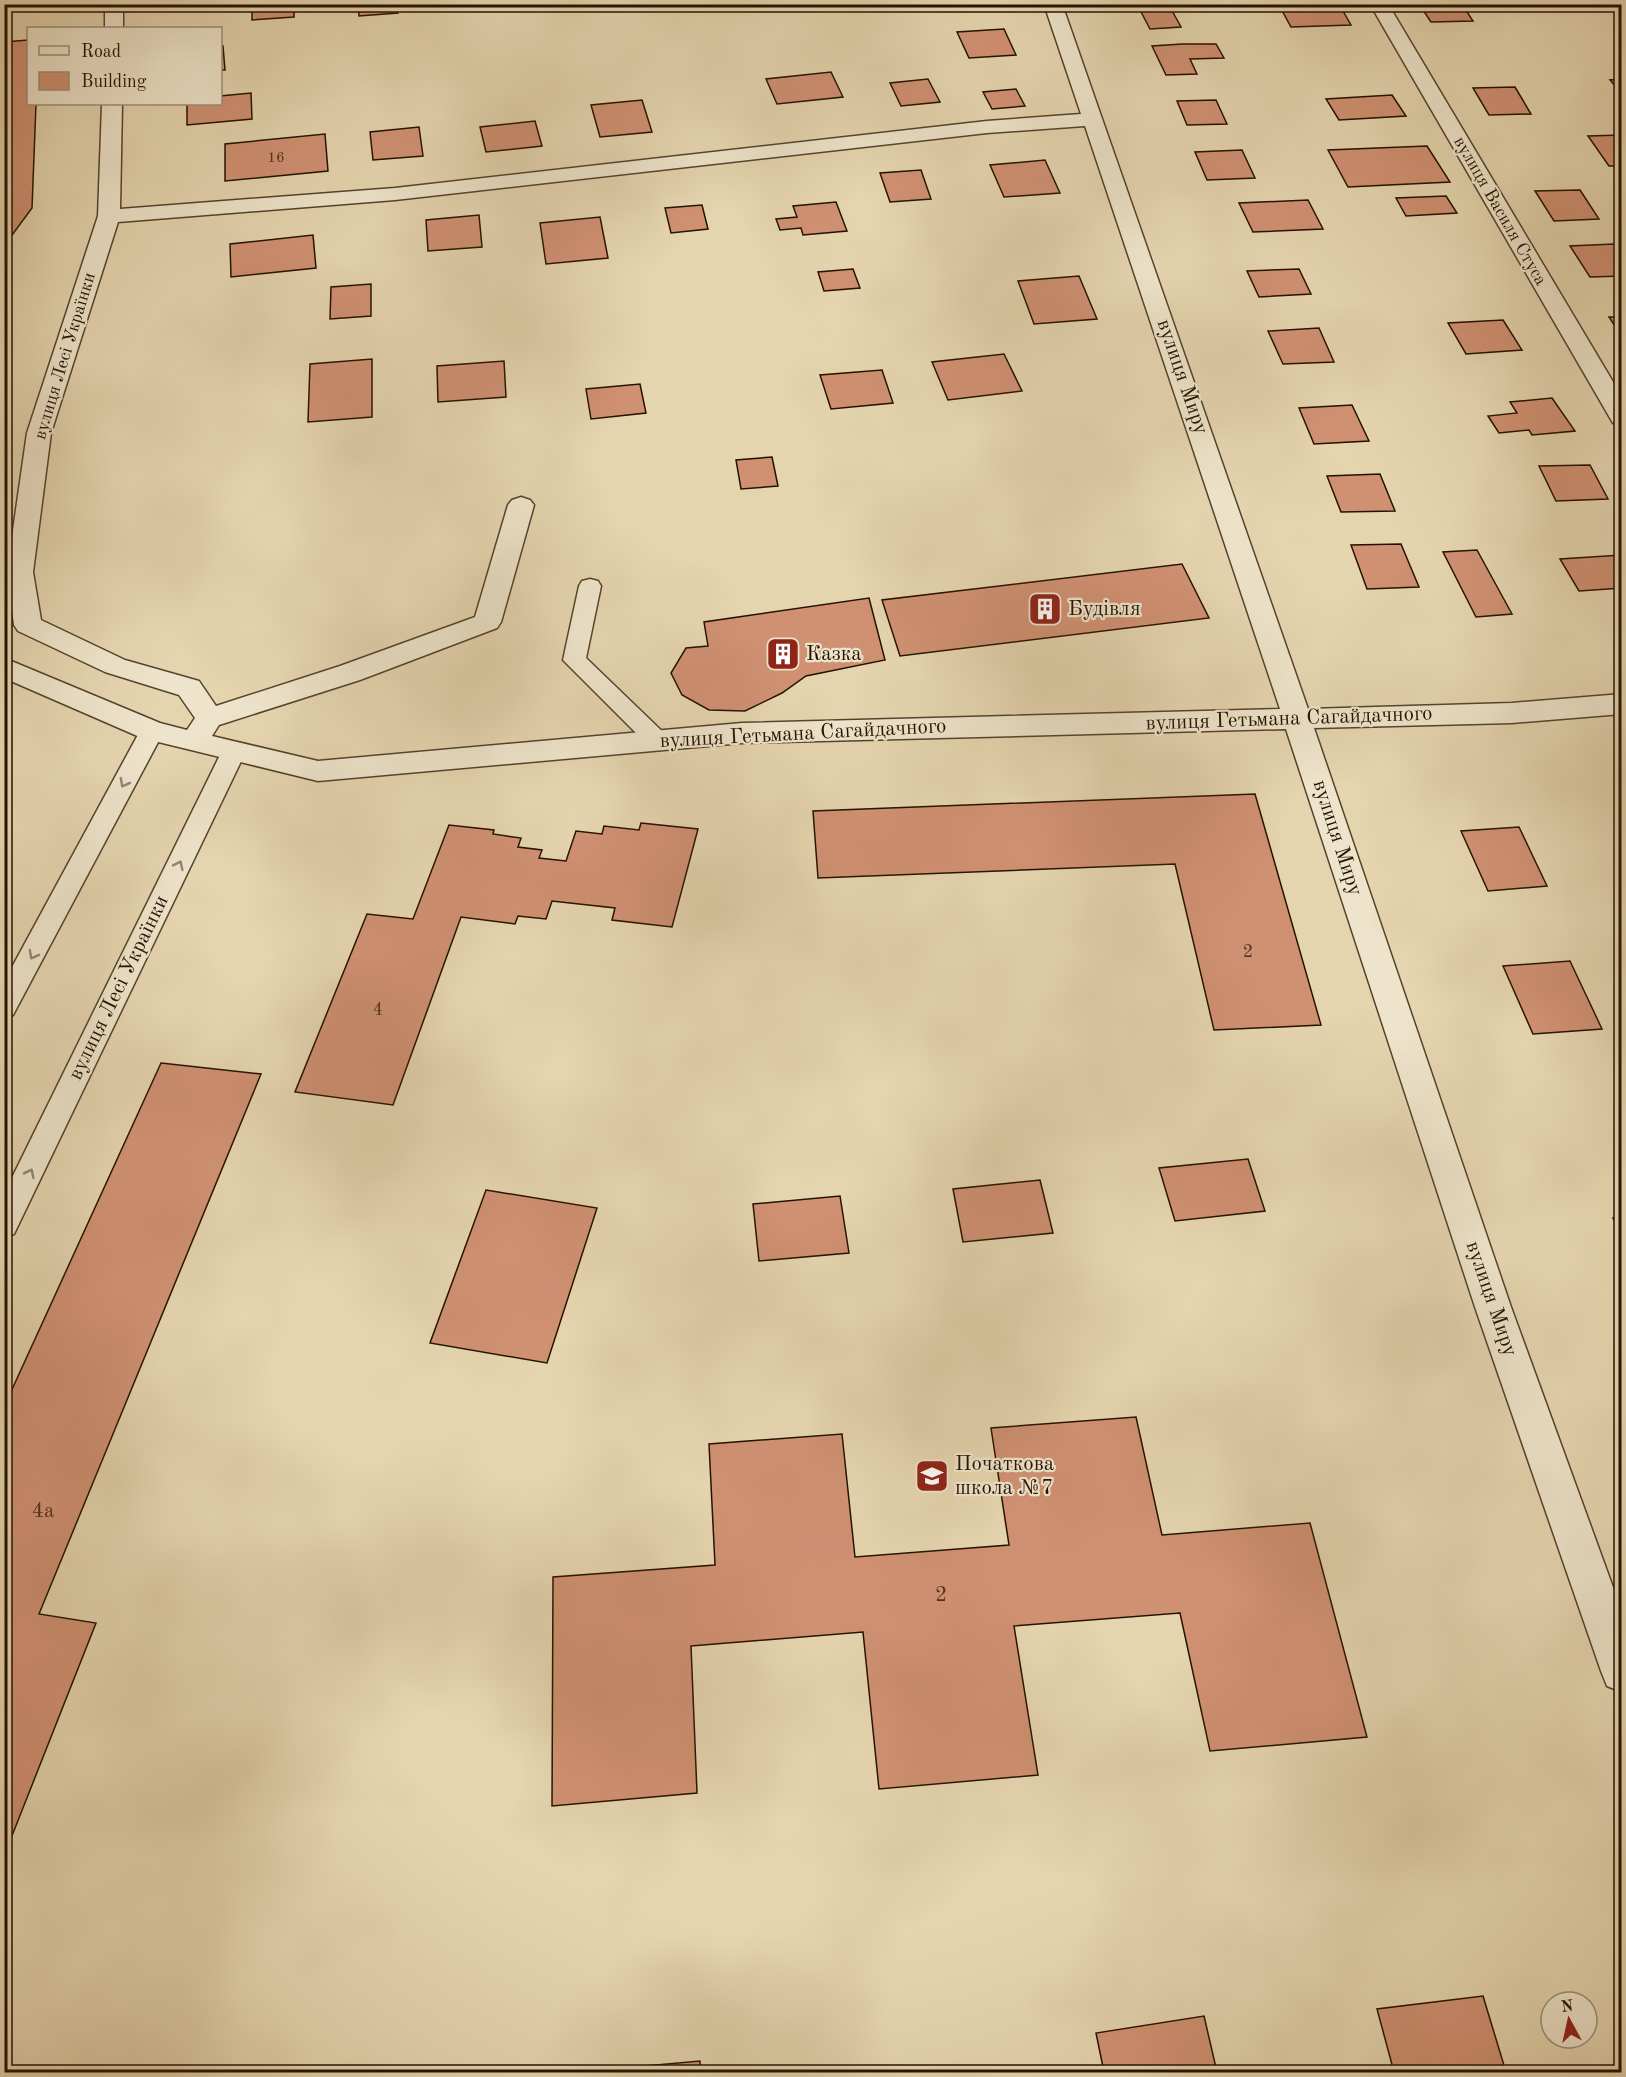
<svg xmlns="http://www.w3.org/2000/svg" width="1626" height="2077" viewBox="0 0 1626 2077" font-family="'Old Standard TT',serif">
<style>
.building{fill:#d09173;stroke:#241200;stroke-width:1.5}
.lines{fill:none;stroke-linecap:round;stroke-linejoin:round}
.service-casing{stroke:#54432c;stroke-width:3}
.minor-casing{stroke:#54432c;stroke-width:3}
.service{fill:#eee4cb;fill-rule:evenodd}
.minor{fill:#eee4cb;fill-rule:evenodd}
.oneway{stroke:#938670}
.labels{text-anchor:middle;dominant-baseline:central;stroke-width:4.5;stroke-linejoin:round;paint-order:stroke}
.far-number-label{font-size:15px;fill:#4f321d}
.far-street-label{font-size:18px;fill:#241200;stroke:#eee4cb}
.number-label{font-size:18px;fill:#4f321d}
.street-label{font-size:21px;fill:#241200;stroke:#eee4cb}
.poi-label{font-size:21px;fill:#241200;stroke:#eee4cb;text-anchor:start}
.near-number-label{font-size:21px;fill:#4f321d}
</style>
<rect width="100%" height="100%" fill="#e5d5af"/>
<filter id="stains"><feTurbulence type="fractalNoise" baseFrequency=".00333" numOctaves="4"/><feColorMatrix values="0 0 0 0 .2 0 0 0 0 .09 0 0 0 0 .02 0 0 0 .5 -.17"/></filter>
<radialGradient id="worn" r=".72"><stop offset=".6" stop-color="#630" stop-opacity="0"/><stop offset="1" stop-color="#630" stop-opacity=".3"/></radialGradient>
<!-- building -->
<g class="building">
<path d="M252,4H294V17L252,20Z"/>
<path d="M358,4H397L398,13L359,16Z"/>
<path d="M1339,4L1351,25L1291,27L1279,5Z"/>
<path d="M1419,4H1462L1473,21L1431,22Z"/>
<path d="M1170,7L1181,27L1150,29L1139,8Z"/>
<path d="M1004,29L1016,55L969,58L957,32Z"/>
<path d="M28,40V104H36L32,208L4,246V42Z"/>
<path d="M1182,44H1216L1224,58L1190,59L1197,74L1166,75L1152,46Z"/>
<path d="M220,46H223L225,70H220Z"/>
<path d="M831,72L843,97L777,104L766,79Z"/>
<path d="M928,79L940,102L901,106L890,83Z"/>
<path d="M1622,79V94L1610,80Z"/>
<path d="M1515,87L1531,114L1489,115L1473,88Z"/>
<path d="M1016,89L1025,106L992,109L983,92Z"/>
<path d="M251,93L252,119L187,125V104H220V96Z"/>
<path d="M1392,95L1406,116L1339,120L1326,99Z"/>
<path d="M642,100L652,132L600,137L591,105Z"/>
<path d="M1216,100L1227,124L1187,125L1177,101Z"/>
<path d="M535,121L542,146L486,152L480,127Z"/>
<path d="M419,127L423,156L373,160L370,132Z"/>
<path d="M325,134L328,171L225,181V144Z"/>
<path d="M1622,135V166H1609L1588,136Z"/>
<path d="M1427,146L1450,182L1348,187L1328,150Z"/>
<path d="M1242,150L1255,178L1207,180L1195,152Z"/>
<path d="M1045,160L1060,193L1004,197L990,165Z"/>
<path d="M921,170L931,199L890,202L880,173Z"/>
<path d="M1580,190L1599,219L1554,221L1535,191Z"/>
<path d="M1446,196L1457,213L1406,216L1396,198Z"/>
<path d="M1308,200L1323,229L1253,232L1239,203Z"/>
<path d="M836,202L847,231L803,235L801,228L780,230L776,219L797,217L793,206Z"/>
<path d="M702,205L708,229L671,233L665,208Z"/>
<path d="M479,215L482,247L428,251L426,220Z"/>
<path d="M600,217L608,258L546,264L540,223Z"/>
<path d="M313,235L316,268L231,277L230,244Z"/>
<path d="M1614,244L1622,256V276L1590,277L1570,246Z"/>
<path d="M853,269L860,288L824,291L818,272Z"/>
<path d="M1299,269L1311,294L1259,297L1247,271Z"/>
<path d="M1079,276L1097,319L1034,324L1018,281Z"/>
<path d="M371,284V316L330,319L331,287Z"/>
<path d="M1609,317H1622V337Z"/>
<path d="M1503,320L1522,350L1466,354L1448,323Z"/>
<path d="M1319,328L1334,362L1283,364L1268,331Z"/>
<path d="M1004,354L1022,391L948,400L932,362Z"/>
<path d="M372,359V417L308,422L310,364Z"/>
<path d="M504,361L506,397L438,402L437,366Z"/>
<path d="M882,370L893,403L831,409L820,375Z"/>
<path d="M640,384L646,413L591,419L586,389Z"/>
<path d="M1552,398L1575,431L1532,435L1529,430L1499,433L1488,416L1517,413L1510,402Z"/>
<path d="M1352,405L1369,441L1314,444L1299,408Z"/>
<path d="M772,457L778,486L741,489L736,460Z"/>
<path d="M1590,465L1608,499L1556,501L1539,466Z"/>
<path d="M1380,474L1395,511L1341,512L1327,476Z"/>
<path d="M1401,544L1419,587L1367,589L1351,545Z"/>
<path d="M1477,550L1512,614L1476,617L1443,552Z"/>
<path d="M1622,555V588L1579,591L1560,559Z"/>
<path d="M1182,564L1209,618L900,656L882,600Z"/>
<path d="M869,598L885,660L806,676L782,693L745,711L709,710L682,695L671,673L686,648L708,646L704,622Z"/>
<path d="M1255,794L1321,1025L1214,1030L1175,864L818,878L813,811Z"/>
<path d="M641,823L698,829L672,927L612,920L615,908L552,901L546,919L518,916L515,924L461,917L393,1105L295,1092L367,914L413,919L449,825L494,830L493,834L521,838L518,847L542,850L539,858L566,861L576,831L602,834L604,826L639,830Z"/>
<path d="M1519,827L1547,886L1488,891L1461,831Z"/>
<path d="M1570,961L1602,1029L1533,1034L1503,966Z"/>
<path d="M161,1063L261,1074L39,1614L96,1623L4,1856V1407Z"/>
<path d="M1248,1159L1265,1211L1175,1221L1159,1168Z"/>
<path d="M1040,1180L1053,1233L963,1242L953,1189Z"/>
<path d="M486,1190L597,1208L547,1363L430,1343Z"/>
<path d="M840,1196L849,1253L759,1261L753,1204Z"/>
<path d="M1613,1218H1622V1238Z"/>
<path d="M1136,1417L1162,1535L1310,1523L1367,1737L1210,1751L1180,1613L1014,1626L1038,1775L879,1789L863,1632L691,1646L697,1793L552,1806L553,1577L715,1565L709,1444L842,1434L855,1557L1009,1545L991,1428Z"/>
<path d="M1483,1996L1506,2072H1394L1377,2009Z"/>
<path d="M1204,2016L1217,2072H1104L1096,2033Z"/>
<path d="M700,2061V2072H589V2071Z"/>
</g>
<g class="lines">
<defs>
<g id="service">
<path d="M590,579L598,581L601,586L586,658L666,735L670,741L666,747L658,749L650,747L563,660L579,586L582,581Z"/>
<path d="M152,723L160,725L164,731L13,1015L4,1018V982L140,731L144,725Z"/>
<path d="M234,743L242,745L246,751L14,1234L4,1237V1194L222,751L226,745Z"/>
</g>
<g id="minor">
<path d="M4,4H33L31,8L4,11Z"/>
<rect x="105" y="4" width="18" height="24"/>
<path d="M1044,4H1062L1308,709L1512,703L1622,694V714L1512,723L1314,728L1511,1307L1622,1612V1692L1607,1686L1601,1671L1475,1307L1286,729L742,743L318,781L142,738L4,678V658L160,723L187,730L195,718L179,695L105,672L18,631L14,625L7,572L27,433L98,216L102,104H122L120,209L395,188L987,121L1081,114ZM1085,126L1280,709L742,723L318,761L212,736L219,725L360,680L497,628L501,622L534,505L530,500L521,497L512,500L508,505L475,617L340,666L216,706L199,681L125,660L41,620L33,572L51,433L118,222L395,200L987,133Z"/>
<path d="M1370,4H1388L1622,397V425L1613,423L1610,418Z"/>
</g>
</defs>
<!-- service casing -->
<use href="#service" class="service-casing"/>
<!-- minor casing -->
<use href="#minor" class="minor-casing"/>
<!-- service -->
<use href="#service" class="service"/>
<!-- minor -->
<use href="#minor" class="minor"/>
</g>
<!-- one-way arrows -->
<defs><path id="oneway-chevron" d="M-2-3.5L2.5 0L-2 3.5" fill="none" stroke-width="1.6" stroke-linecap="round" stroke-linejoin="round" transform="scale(1.5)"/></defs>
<g class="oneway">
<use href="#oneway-chevron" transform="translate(124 783) rotate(118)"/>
<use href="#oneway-chevron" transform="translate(179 865) rotate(-64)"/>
<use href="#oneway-chevron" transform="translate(33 955) rotate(118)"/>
<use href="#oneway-chevron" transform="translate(30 1173) rotate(-64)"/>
</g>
<!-- icons -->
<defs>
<symbol id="building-square" viewBox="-11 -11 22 22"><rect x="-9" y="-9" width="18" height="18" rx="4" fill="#8f2418" stroke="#eee4cb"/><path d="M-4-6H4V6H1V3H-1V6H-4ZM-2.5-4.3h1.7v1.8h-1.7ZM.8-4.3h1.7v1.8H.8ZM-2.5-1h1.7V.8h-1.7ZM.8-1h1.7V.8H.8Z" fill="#fff"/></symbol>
<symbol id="school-square" viewBox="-11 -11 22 22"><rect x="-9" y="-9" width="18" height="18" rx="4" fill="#8f2418" stroke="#eee4cb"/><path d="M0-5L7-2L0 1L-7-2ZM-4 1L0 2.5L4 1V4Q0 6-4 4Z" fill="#fff"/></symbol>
</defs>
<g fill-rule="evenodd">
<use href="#building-square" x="1026" y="590" width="38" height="38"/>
<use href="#building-square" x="764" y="635" width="38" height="38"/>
<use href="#school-square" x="913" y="1457" width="38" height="38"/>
</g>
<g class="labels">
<!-- far-number labels -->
<g class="far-number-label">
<text x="276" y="158">16</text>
</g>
<!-- far-street labels -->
<g class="far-street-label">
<text transform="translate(1500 211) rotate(60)">вулиця Василя Стуса</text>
<text transform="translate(65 356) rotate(-73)">вулиця Лесі Українки</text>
</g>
<!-- number labels -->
<g class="number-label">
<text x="1248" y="952">2</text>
<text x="378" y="1010">4</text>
</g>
<!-- street labels -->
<g class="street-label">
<text transform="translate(1182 377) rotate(71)">вулиця Миру</text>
<text transform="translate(1289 719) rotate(-2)">вулиця Гетьмана Сагайдачного</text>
<text transform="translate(803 734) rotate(-3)">вулиця Гетьмана Сагайдачного</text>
<text transform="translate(1337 838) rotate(72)">вулиця Миру</text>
<text transform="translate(119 988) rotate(-64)">вулиця Лесі Українки</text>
<text transform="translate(1491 1299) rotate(71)">вулиця Миру</text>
</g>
<!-- poi labels -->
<g class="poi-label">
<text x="1068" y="609">Будівля</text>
<text x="806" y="654">Казка</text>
<text x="955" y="1464">Початкова<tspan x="955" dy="24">школа №7</tspan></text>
</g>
<!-- near-number labels -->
<g class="near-number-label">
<text x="43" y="1511">4а</text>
<text x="941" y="1595">2</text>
</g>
</g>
<!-- margin -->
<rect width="1626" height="2077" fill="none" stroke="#e5d5af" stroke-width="24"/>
<rect x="6" y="6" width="1614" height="2065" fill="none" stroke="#241200" stroke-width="3"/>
<rect x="12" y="12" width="1602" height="2053" fill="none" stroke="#241200" stroke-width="1.5"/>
<!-- legend -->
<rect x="27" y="27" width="195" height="78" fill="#eee4cb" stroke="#9d907a" stroke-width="1.5"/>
<rect x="39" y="46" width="30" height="9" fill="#eee4cb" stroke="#9d907a" stroke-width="1.5"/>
<text x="81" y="57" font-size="18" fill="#241200">Road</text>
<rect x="39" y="72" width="30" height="18" fill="#d09173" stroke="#9d907a" stroke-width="1.5"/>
<text x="81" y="87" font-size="18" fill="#241200">Building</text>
<!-- north arrow -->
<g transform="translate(1569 2020) rotate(352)"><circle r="28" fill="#eee4cb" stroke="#9d907a" stroke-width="1.5"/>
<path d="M0-4.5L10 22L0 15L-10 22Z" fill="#8f2418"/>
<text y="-9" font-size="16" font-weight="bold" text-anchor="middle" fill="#241200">N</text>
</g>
<rect width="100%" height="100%" filter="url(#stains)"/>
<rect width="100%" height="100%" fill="url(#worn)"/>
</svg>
